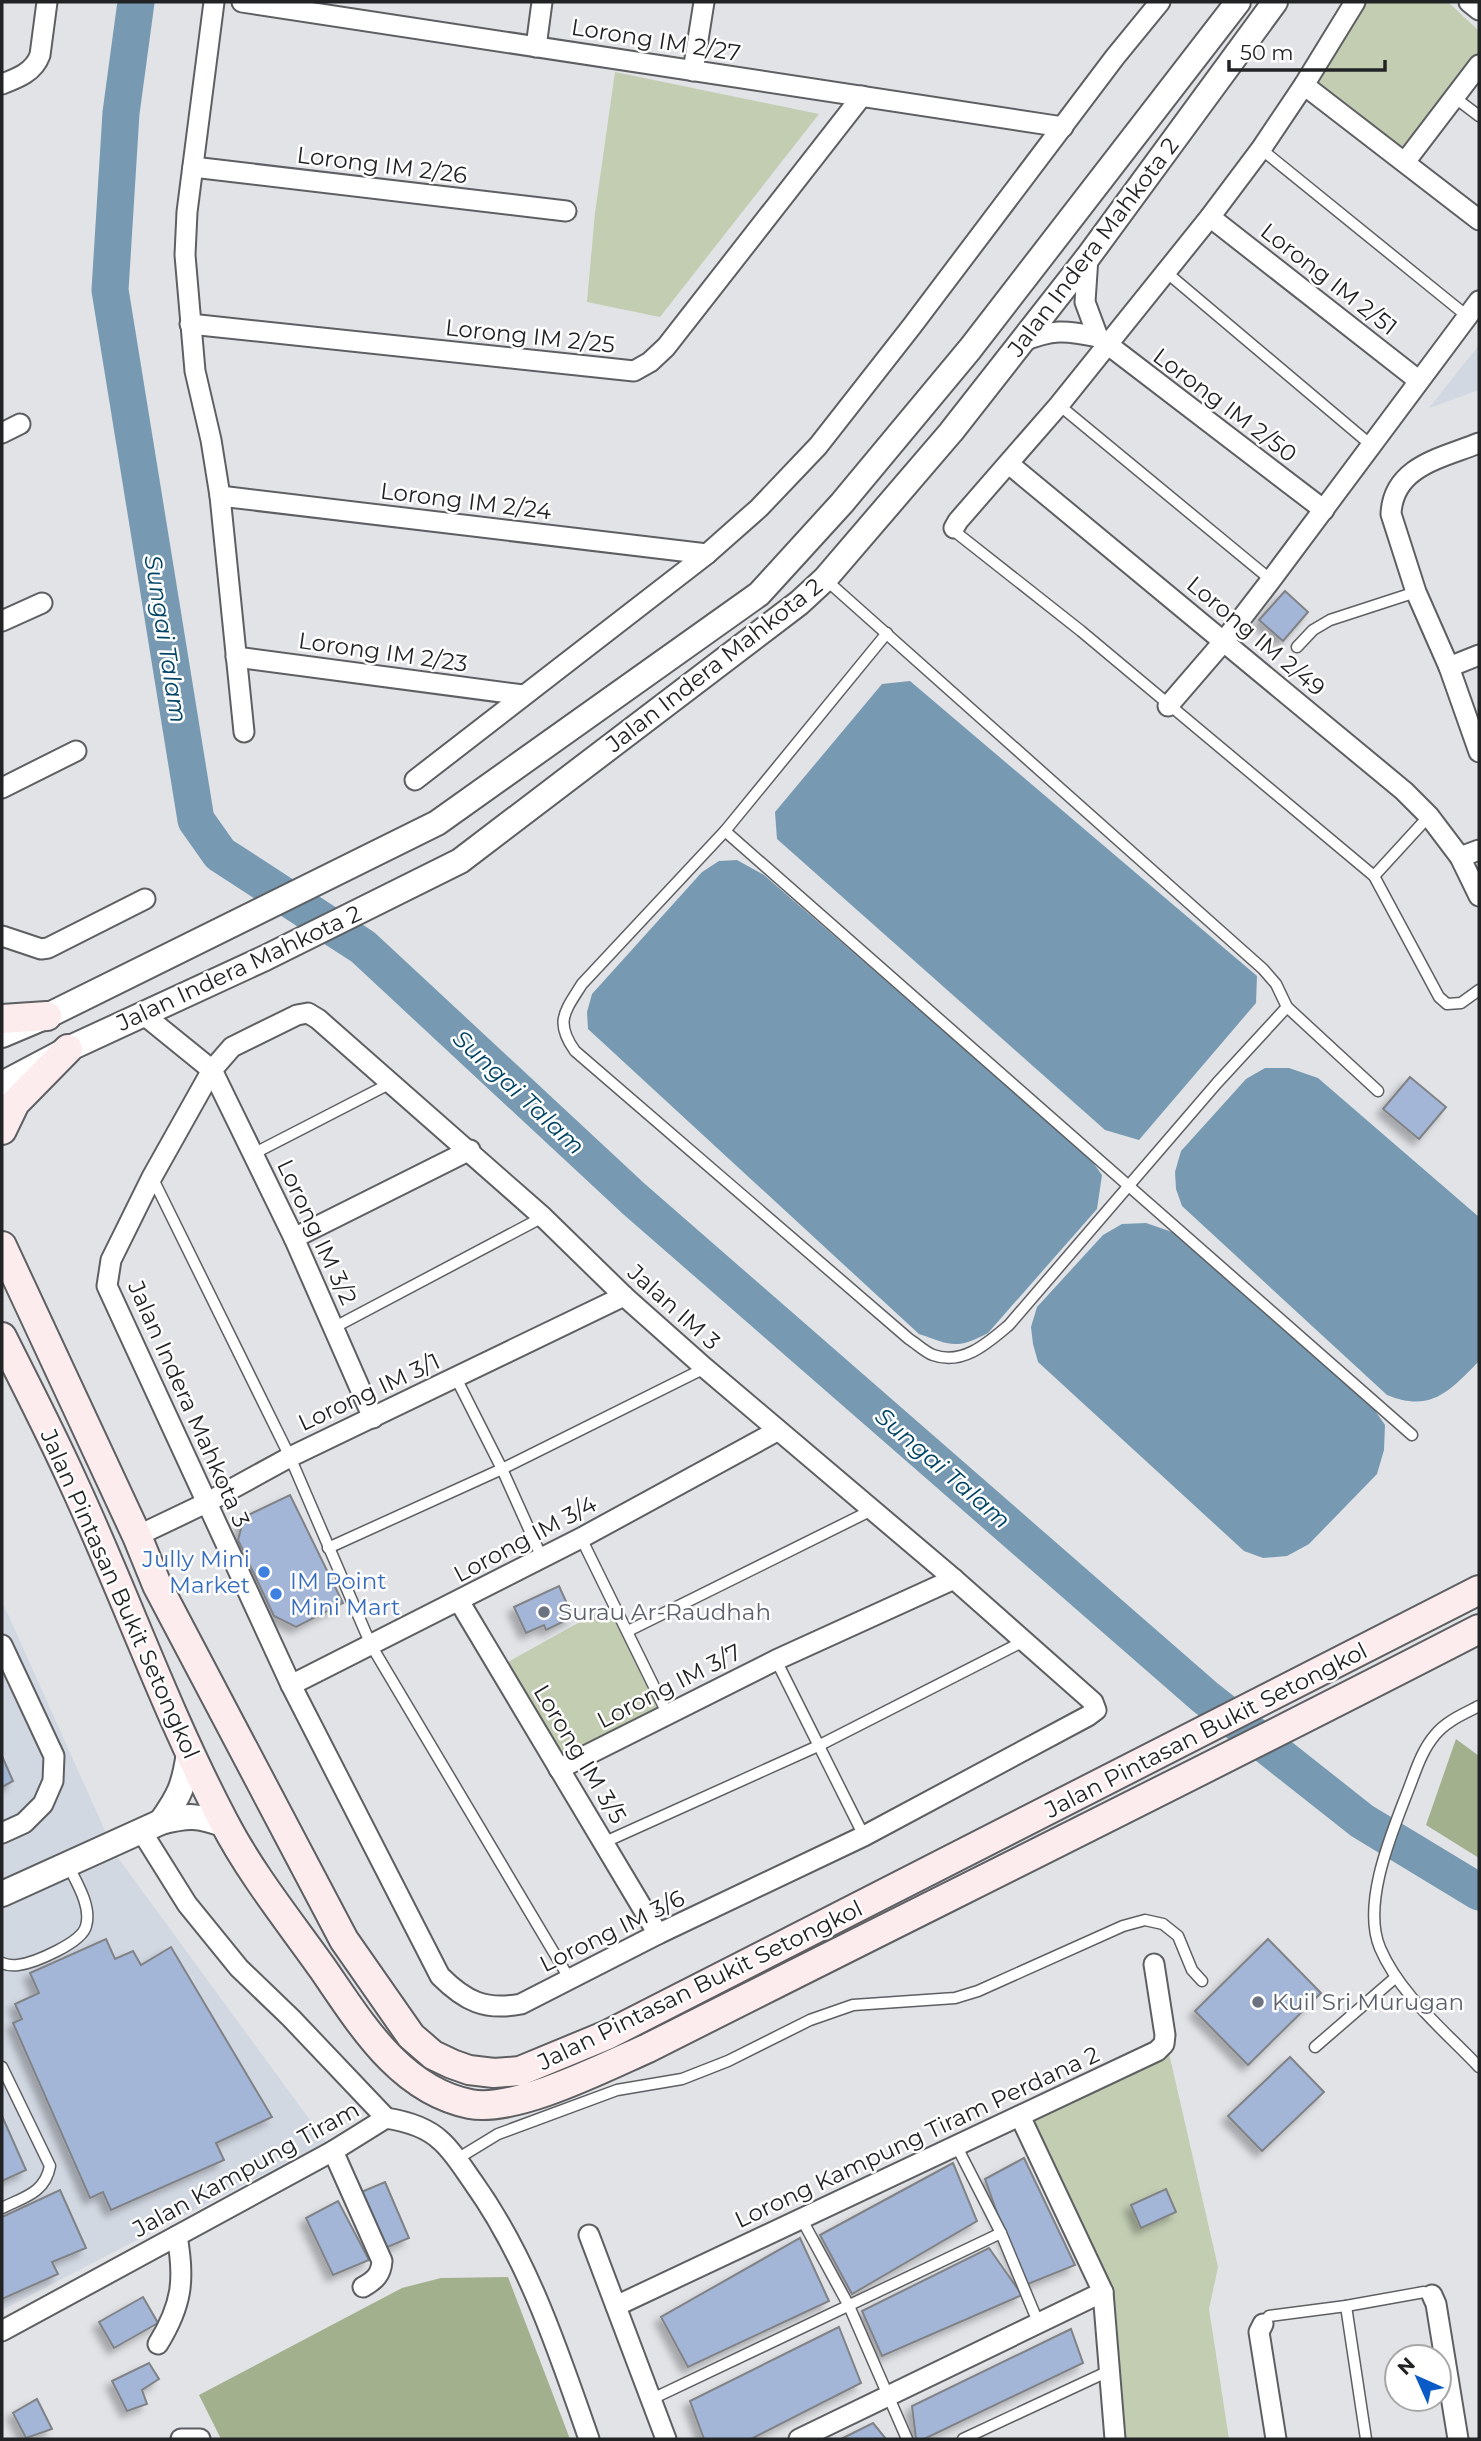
<svg xmlns="http://www.w3.org/2000/svg" width="1481" height="2441" viewBox="0 0 1481 2441" font-family="Montserrat,sans-serif">
<style>
.built{fill:#d2d8e2}
.green{fill:#c2cdb2}
.forest{fill:#a2b08d}
.water{fill:#779ab2}
.lines{fill:none;stroke-linecap:round;stroke-linejoin:round}
.river{stroke:#779ab2;stroke-width:37}
.building{fill:#a3b6d8;stroke:#808285;stroke-width:2;filter:url(#shadow)}
.service-casing{stroke:#5d5f62;stroke-width:13}
.minor-casing{stroke:#5d5f62;stroke-width:23}
.tertiary-casing{stroke:#5d5f62;stroke-width:28}
.secondary-casing{stroke:#5d5f62;stroke-width:32}
.service{stroke:#fff;stroke-width:10}
.minor{stroke:#fff;stroke-width:19}
.tertiary{stroke:#fff;stroke-width:24}
.secondary{stroke:#fdeced;stroke-width:28}
.shop-dot{fill:#3f7fe0;stroke:#fff;stroke-width:2.5}
.worship-dot{fill:#6b7280;stroke:#fff;stroke-width:2.5}
.labels{text-anchor:middle;dominant-baseline:central;stroke-width:5;stroke-linejoin:round;paint-order:stroke}
.street-label{font-size:23px;fill:#222324;stroke:#fff}
.shop-label{font-size:23px;fill:#366cbe;stroke:#fff;text-anchor:end}
.worship-label{font-size:23px;fill:#5b616d;stroke:#fff;text-anchor:start}
.water-label{font-size:24px;font-style:italic;fill:#004465;stroke:#fff}
</style>
<defs>
<filter id="shadow"><feDropShadow dx="-6" dy="6" stdDeviation="3.5" flood-color="#0004"/></filter>
</defs>
<rect width="100%" height="100%" fill="#e1e3e7"/>
<!-- built -->
<g class="built">
<path d="M1479,345V390L1429,408Z"/>
<path d="M2,1601L116,1855L326,2142L2,2310Z"/>
</g>
<!-- green -->
<g class="green">
<path d="M1366,2H1448L1479,31V74L1412,161L1317,86Z"/>
<path d="M615,72L819,114L660,317L587,302L595,213Z"/>
<path d="M614,1603L667,1713L559,1769L499,1667Z"/>
<path d="M1168,2049L1218,2267L1209,2309L1229,2439H1117L1106,2290L1025,2117Z"/>
</g>
<!-- forest -->
<g class="forest">
<path d="M1456,1739L1479,1756V1858L1426,1825Z"/>
<path d="M508,2277L570,2439H221L199,2395L402,2288L441,2278Z"/>
</g>
<!-- water -->
<g class="water">
<path d="M910,681L1257,976L1256,1003L1139,1140L1105,1130L777,839L775,812L882,684Z"/>
<path d="M737,860L764,875L1089,1157L1102,1175L1097,1209L988,1333C956,1350 951,1345 919,1334L588,1029L587,1012L592,994L702,872L719,861Z"/>
<path d="M1265,1068H1289L1318,1078L1479,1217V1361C1450,1391 1431,1413 1387,1395L1182,1206L1176,1189L1175,1172L1181,1151L1246,1079Z"/>
<path d="M1146,1223L1175,1233L1367,1399L1385,1425L1384,1450L1377,1474L1309,1544L1287,1556L1263,1558L1244,1551L1038,1362L1033,1344L1031,1327L1037,1307L1103,1235L1122,1224Z"/>
</g>
<g class="lines">
<!-- river -->
<path class="river" d="M136,2L121,113L110,290L196,820L220,854L363,947L634,1199L1205,1697L1362,1821L1479,1892"/>
</g>
<!-- building -->
<g class="building">
<path d="M1285,591L1308,612L1283,641L1259,620Z"/>
<path d="M1410,1077L1446,1107L1419,1139L1383,1109Z"/>
<path d="M290,1495L343,1603L296,1627L274,1616L238,1540L244,1517Z"/>
<path d="M559,1586L573,1617L546,1630L544,1625L526,1633L514,1607Z"/>
<path d="M2,1756L13,1781L2,1787Z"/>
<path d="M106,1939L115,1959L133,1951L141,1965L171,1947L272,2117L216,2143L224,2160L111,2210L103,2192L90,2198L13,2023L22,2019L15,2004L39,1993L30,1973Z"/>
<path d="M1268,1939L1321,1993L1248,2065L1195,2011Z"/>
<path d="M1290,2057L1324,2092L1262,2151L1228,2116Z"/>
<path d="M2,2116L26,2170L2,2181Z"/>
<path d="M1024,2158L1075,2265L1023,2286L985,2179Z"/>
<path d="M953,2163L977,2221L852,2294L820,2235Z"/>
<path d="M385,2182L409,2238L385,2248L359,2193Z"/>
<path d="M1166,2189L1176,2212L1141,2228L1131,2205Z"/>
<path d="M60,2190L86,2248L52,2262L58,2274L2,2299V2217Z"/>
<path d="M338,2201L369,2260L333,2275L306,2218Z"/>
<path d="M800,2238L829,2301L688,2367L661,2317Z"/>
<path d="M989,2248L1022,2295L882,2356L862,2311Z"/>
<path d="M143,2297L158,2323L114,2348L99,2322Z"/>
<path d="M839,2327L861,2383L751,2439H704L690,2401Z"/>
<path d="M1071,2329L1083,2363L924,2439H916L912,2406Z"/>
<path d="M149,2363L159,2379L142,2390L147,2404L127,2411L112,2381Z"/>
<path d="M37,2399L52,2429L26,2438L13,2413Z"/>
<path d="M873,2423L886,2439H841Z"/>
</g>
<g class="lines">
<defs>
<g id="service">
<path d="M1454,97L1479,116"/>
<path d="M1261,149L1467,316"/>
<path d="M1166,272L1371,445"/>
<path d="M1059,405L1271,580"/>
<path d="M954,528L958,534L1081,631L1374,876L1439,997L1447,1004L1461,1003L1479,990"/>
<path d="M825,579L1263,969L1276,984L1287,1007L1378,1091"/>
<path d="M887,633L725,831L582,984C565,1011 554,1022 575,1051L909,1339C917,1344 925,1352 933,1355C963,1366 989,1342 1009,1325L1217,1083L1287,1007"/>
<path d="M1297,647L1313,630L1330,620L1416,592"/>
<path d="M725,831L1412,1435"/>
<path d="M1374,876L1429,816"/>
<path d="M253,1154L389,1084"/>
<path d="M153,1179L290,1457L371,1645L569,1978"/>
<path d="M335,1327L543,1217"/>
<path d="M456,1378L502,1469L542,1558"/>
<path d="M581,1538L667,1713"/>
<path d="M328,1548L502,1469L705,1368"/>
<path d="M628,1631L872,1510"/>
<path d="M776,1660L864,1836"/>
<path d="M1479,1706C1464,1714 1446,1721 1435,1735C1422,1750 1416,1770 1409,1788C1393,1830 1361,1903 1380,1948C1400,1995 1445,2031 1479,2067"/>
<path d="M605,1842L818,1746L1024,1641"/>
<path d="M2,1963C7,1965 12,1966 18,1965C34,1963 82,1943 86,1926C92,1906 76,1882 68,1865"/>
<path d="M1315,2047L1396,1977"/>
<path d="M2,2067L50,2166C45,2193 24,2197 2,2208"/>
<path d="M956,2145L1001,2233L1038,2322"/>
<path d="M457,2159L498,2134L617,2090L682,2079L728,2061L810,2020L853,2005L955,1998L978,1991L1123,1926L1145,1920L1163,1924L1178,1936L1192,1970L1202,1981"/>
<path d="M801,2218L849,2306L907,2439"/>
<path d="M1346,2306L1366,2439"/>
<path d="M1263,2324L1269,2316L1346,2306L1424,2292L1432,2295"/>
<path d="M652,2399L1001,2233"/>
<path d="M963,2439L1111,2370"/>
</g>
<g id="minor">
<path d="M214,2L187,212L185,255L195,371L211,440L220,496L244,732"/>
<path d="M242,2L1063,127"/>
<path d="M1469,2L1479,10"/>
<path d="M536,47L542,2"/>
<path d="M693,71L704,2"/>
<path d="M2,84C18,78 34,72 40,55L47,2"/>
<path d="M1304,85L1479,220"/>
<path d="M1405,162L1479,65"/>
<path d="M193,167L566,211"/>
<path d="M1210,217L1418,380"/>
<path d="M1088,257L1085,302L1098,337L1324,510"/>
<path d="M190,324L634,371L650,362L666,347L862,96"/>
<path d="M1021,342C1052,329 1065,330 1098,337"/>
<path d="M2,433L20,424"/>
<path d="M1479,443C1442,458 1393,466 1391,514L1416,592L1449,667L1479,752"/>
<path d="M1009,464L1404,791L1429,816L1460,857L1479,896"/>
<path d="M220,496L707,554"/>
<path d="M954,528L958,521L1059,405L1210,217L1261,149L1304,85L1355,2"/>
<path d="M2,621L42,603"/>
<path d="M236,657L523,695"/>
<path d="M1449,667L1479,655"/>
<path d="M1168,706L1224,641L1271,580L1479,301"/>
<path d="M415,780L707,554L759,508L818,446L912,326L1115,57L1160,2"/>
<path d="M2,788L76,751"/>
<path d="M1460,857L1479,850"/>
<path d="M2,936L41,949L48,948L145,899"/>
<path d="M308,1013L318,1019L543,1217L624,1296L705,1368L954,1579L1093,1702L1096,1710L1088,1716L864,1836L658,1934L521,2004C485,2011 465,2001 440,1976L291,1685L107,1286L111,1260L152,1177L212,1070L232,1047L297,1015Z"/>
<path d="M143,1014L212,1070L294,1238L373,1418"/>
<path d="M294,1238L470,1150"/>
<path d="M137,1536L206,1503L290,1457L624,1296"/>
<path d="M459,1601L658,1934"/>
<path d="M2,1645L54,1756L53,1781L43,1804L24,1823L2,1833"/>
<path d="M291,1685L581,1538L777,1431"/>
<path d="M559,1769L776,1660L954,1579"/>
<path d="M142,1832L187,1904L239,1968L291,2018L386,2118"/>
<path d="M1020,2116L1103,2292L1115,2439"/>
<path d="M333,2151L382,2261C381,2275 375,2280 363,2287"/>
<path d="M589,2235L666,2439"/>
<path d="M1432,2295L1436,2304L1458,2439"/>
<path d="M616,2306L1157,2051L1164,2044L1165,2035L1154,1964"/>
<path d="M1263,2324L1259,2332L1276,2439"/>
<path d="M2,2331L333,2151L386,2118C405,2121 426,2127 440,2140C453,2151 463,2168 473,2182C528,2259 558,2350 589,2439"/>
<path d="M158,2344C182,2305 185,2280 177,2236"/>
<path d="M181,2439H200"/>
<path d="M799,2439L1103,2292"/>
</g>
<g id="tertiary">
<path d="M2,1035L47,1016L437,823L759,594L842,503L970,349L1238,2"/>
<path d="M2,1084L68,1049L265,958L460,861L799,603L825,579L951,432L1088,257L1275,2"/>
<path d="M161,1822C180,1795 184,1786 189,1753"/>
<path d="M2,1894L161,1822C188,1815 198,1815 225,1825"/>
</g>
<g id="secondary">
<path d="M2,1019L47,1016"/>
<path d="M2,1130L15,1103L68,1049"/>
<path d="M2,1246L137,1536L157,1585L344,1940L411,2036L433,2055L452,2064L469,2070L494,2073L520,2071L607,2035L1479,1590"/>
<path d="M2,1337C26,1385 51,1433 73,1482C125,1594 166,1712 224,1822C251,1874 289,1921 323,1969C361,2024 400,2090 470,2104C515,2113 605,2067 648,2048C925,1908 1204,1771 1479,1629"/>
</g>
</defs>
<!-- service casing -->
<use href="#service" class="service-casing"/>
<!-- minor casing -->
<use href="#minor" class="minor-casing"/>
<!-- tertiary casing -->
<use href="#tertiary" class="tertiary-casing"/>
<!-- secondary casing -->
<use href="#secondary" class="secondary-casing"/>
<!-- service -->
<use href="#service" class="service"/>
<!-- minor -->
<use href="#minor" class="minor"/>
<!-- tertiary -->
<use href="#tertiary" class="tertiary"/>
<!-- secondary -->
<use href="#secondary" class="secondary"/>
</g>
<!-- markers -->
<g class="shop-dot">
<circle cx="264" cy="1572" r="7"/>
<circle cx="276" cy="1594" r="7"/>
</g>
<g class="worship-dot">
<circle cx="544" cy="1612" r="7"/>
<circle cx="1258" cy="2002" r="7"/>
</g>
<g class="labels">
<!-- street labels -->
<g class="street-label">
<text transform="translate(656 40) rotate(9)">Lorong IM 2/27</text>
<text transform="translate(382 165) rotate(7)">Lorong IM 2/26</text>
<text transform="translate(1093 247) rotate(-53)">Jalan Indera Mahkota 2</text>
<text transform="translate(1329 279) rotate(38)">Lorong IM 2/51</text>
<text transform="translate(530 336) rotate(6)">Lorong IM 2/25</text>
<text transform="translate(1225 405) rotate(37)">Lorong IM 2/50</text>
<text transform="translate(466 501) rotate(7)">Lorong IM 2/24</text>
<text transform="translate(1256 636) rotate(40)">Lorong IM 2/49</text>
<text transform="translate(383 652) rotate(8)">Lorong IM 2/23</text>
<text transform="translate(714 665) rotate(-38)">Jalan Indera Mahkota 2</text>
<text transform="translate(239 968) rotate(-25)">Jalan Indera Mahkota 2</text>
<text transform="translate(317 1232) rotate(65)">Lorong IM 3/2</text>
<text transform="translate(674 1307) rotate(42)">Jalan IM 3</text>
<text transform="translate(369 1392) rotate(-25)">Lorong IM 3/1</text>
<text transform="translate(189 1404) rotate(66)">Jalan Indera Mahkota 3</text>
<text transform="translate(525 1539) rotate(-28)">Lorong IM 3/4</text>
<text transform="translate(120 1594) rotate(66)">Jalan Pintasan Bukit Setongkol</text>
<text transform="translate(669 1686) rotate(-27)">Lorong IM 3/7</text>
<text transform="translate(1206 1730) rotate(-27)">Jalan Pintasan Bukit Setongkol</text>
<text transform="translate(580 1754) rotate(59)">Lorong IM 3/5</text>
<text transform="translate(612 1931) rotate(-26)">Lorong IM 3/6</text>
<text transform="translate(700 1985) rotate(-26)">Jalan Pintasan Bukit Setongkol</text>
<text transform="translate(917 2137) rotate(-25)">Lorong Kampung Tiram Perdana 2</text>
<text transform="translate(246 2169) rotate(-29)">Jalan Kampung Tiram</text>
</g>
<!-- shop labels -->
<g class="shop-label">
<text x="250" y="1559">Jully Mini<tspan x="250" dy="26">Market</tspan></text>
<text x="290" y="1581" text-anchor="start">IM Point<tspan x="290" dy="26">Mini Mart</tspan></text>
</g>
<!-- worship labels -->
<g class="worship-label">
<text x="558" y="1612">Surau Ar-Raudhah</text>
<text x="1272" y="2002">Kuil Sri Murugan</text>
</g>
<!-- water labels -->
<g class="water-label">
<text transform="translate(166 639) rotate(81)">Sungai Talam</text>
<text transform="translate(519 1092) rotate(43)">Sungai Talam</text>
<text transform="translate(943 1468) rotate(41)">Sungai Talam</text>
</g>
</g>
<!-- border -->
<rect width="1481" height="2441" fill="none" stroke="#222324" stroke-width="7"/>
<!-- north arrow -->
<g transform="translate(1418 2378) rotate(315)"><circle r="33" fill="#ffffff" stroke="#a7a7a7" stroke-width="2"/>
<path d="M0-5L12 26L0 18L-12 26Z" fill="#0a5bc5"/>
<text y="-10" font-size="19" font-weight="bold" text-anchor="middle" fill="#222324">N</text>
</g>
<!-- scale -->
<path d="M1229 60v10h156v-10" fill="none" stroke="#222324" stroke-width="3.5"/>
<text x="1240" y="60" font-size="21" fill="#222324" stroke="#ffffff" stroke-width="5" paint-order="stroke">50 m</text>
</svg>
